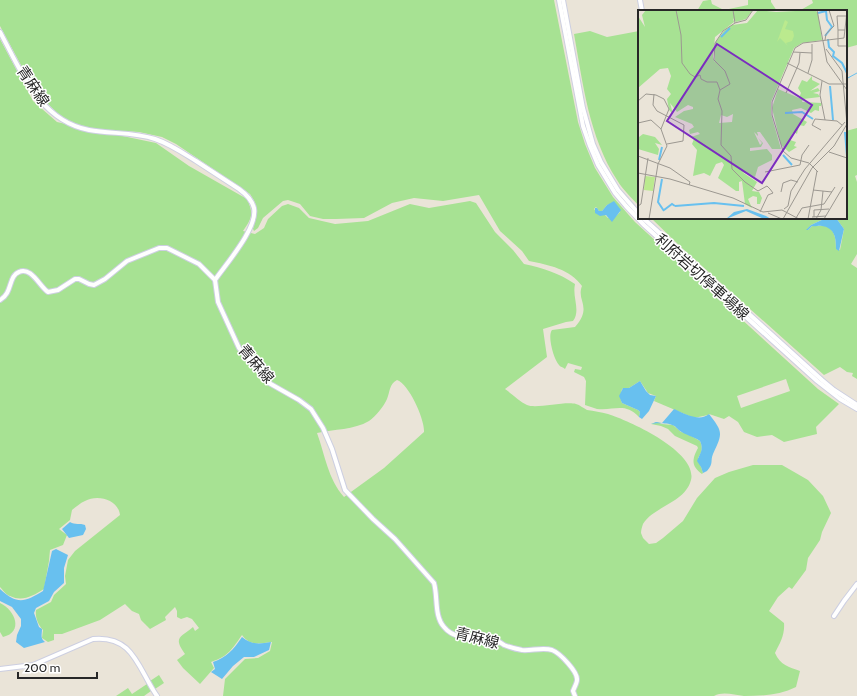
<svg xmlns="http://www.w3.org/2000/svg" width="857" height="696" viewBox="0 0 857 696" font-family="Cabin,'Noto Sans JP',sans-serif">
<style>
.green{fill:#a7e293;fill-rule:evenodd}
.water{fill:#68c0ef}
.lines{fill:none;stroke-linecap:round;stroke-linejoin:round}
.stream{stroke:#68c0ef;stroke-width:1}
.secondary-casing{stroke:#cdcfe1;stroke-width:6}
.secondary{stroke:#fff;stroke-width:4}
.labels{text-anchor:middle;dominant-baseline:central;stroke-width:3;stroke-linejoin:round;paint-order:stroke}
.street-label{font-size:15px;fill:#272727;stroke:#fff}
.inset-river{fill:none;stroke:#68c0ef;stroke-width:2}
.inset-road{fill:none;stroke:#9c9891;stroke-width:1}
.view{fill:#7b2cbf;fill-opacity:0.15;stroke:#7b2cbf;stroke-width:2}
.inset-edge{fill:none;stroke:#272727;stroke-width:2}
</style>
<rect width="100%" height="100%" fill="#eae4d8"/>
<!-- green -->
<g class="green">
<path d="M0,0H554L578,122L585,144L595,168L613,197L635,222L818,389L839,404L816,427L817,434L784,442L772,435L757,437L744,432L738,422L729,416L724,419L709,414L708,415L694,418L654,401L656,396L648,393L640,381L629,388H624L622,389L620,397L622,403L638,410L640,412L639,417C625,402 614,411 597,409C593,408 589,406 585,405L586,381L584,377L574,372L575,369L581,370L582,367L568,363L565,369C563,367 560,367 559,365C554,360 547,336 552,330L575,327C593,306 576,301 582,286C570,269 549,265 529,261L522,251L500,231L479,195L443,201L414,198L392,203L364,218L336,219H323L310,216L300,204L288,200L283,201L263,218L258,228L254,231L253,229C256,212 260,209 250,194L176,144L162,137L139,132L89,129L156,143L189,166L247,199C254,214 252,218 243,231L255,234L264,228L268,219L282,206L288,204L299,208L309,218L335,224L368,221L410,204L429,208L470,201L476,203L495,232L513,250L524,264C543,268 559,273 575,284C572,298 581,310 573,321L566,322L543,329L547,357L505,389C512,394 520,402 527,405C536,409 565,401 576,404C580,405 583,408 587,410C594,411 601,412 608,414C630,421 698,452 691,480C685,503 654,506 643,524C642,527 641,530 641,533L643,538L649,544L656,543L663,538L683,521L697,498L715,478L729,472L753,465H782L808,480L823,496L831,513L822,532L820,540L808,558L806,570L792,589L789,587L778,597L769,611L784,623C785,635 780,643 775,653C780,665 789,667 800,671L796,687C780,695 762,696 744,696C734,695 723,691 714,696H223L225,679L245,659L258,658L270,651L272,642C259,643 251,647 242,635C232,649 229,656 211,662L214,668L200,684L183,668L177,660L185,654C173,637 180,638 193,627L195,631L199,628L192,619L187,617L181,619L177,617V611L175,607L165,617L166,620L150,629L141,620L139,614L132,611L125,604L100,620L62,634H54V640L48,642L42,638L43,630C38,625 35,617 36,610L51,602L54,595L66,584L65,576L68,560L75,551L120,515C118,499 97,494 85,501C80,503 76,507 72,510L70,520L59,529L67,535L63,545L50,550L49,561L44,589C33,596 22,602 10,596C6,595 3,590 0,587V39L33,101L57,122L88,129L70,122L58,114L41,97L30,82L0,26ZM613,203L620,212L616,216L608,218L604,214L599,215L594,209L596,207L599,211H602L607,205ZM786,379L790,391L741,408L737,396ZM397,380C409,384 425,420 424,432L384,468L344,497C328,479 325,455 317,433C334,429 354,430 369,421C376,416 384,406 387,399C390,392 389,384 397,380Z"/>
<path d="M709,0H711L712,4L724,10L748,5V0H771V2L777,11H697L703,1Z"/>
<path d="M812,0H857V45L846,48V11H799L813,3Z"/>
<path d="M590,31L607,37L639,31V206C632,198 623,190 617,180C589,137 583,84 574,34Z"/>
<path d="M857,128V175L855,176L857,182V254L851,264L857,268V379L852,376L853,373L847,372L840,367L824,375L683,249L651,218H826L811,225L807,230H808L812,226C814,226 816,226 819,226C834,224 836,237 836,249L840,250L844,229L836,218H846V131Z"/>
<path d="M657,422L662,424L673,425L681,432L686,433L700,441C703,448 702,452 698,458L703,473L702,474C691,466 692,459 698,448L697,446L675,436L668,429L661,426L651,424Z"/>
<path d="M0,603C15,610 24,632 3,637L0,632Z"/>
<path d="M159,675L164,683L155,689L150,681Z"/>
<path d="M147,684L151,691L144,696H116L128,688L132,694Z"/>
</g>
<!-- water -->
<g class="water">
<path d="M614,201L621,210L612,222L606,215L600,216L595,213V208H597L599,211H602L607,205Z"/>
<path d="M826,218H836L844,229L839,251L836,249C836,238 835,228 822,226C818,225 816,227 812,226L808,230H806L811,225Z"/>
<path d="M640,381L646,391L650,395L656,396L649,411L642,419L639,417L640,412L638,410L622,403L619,396L623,388H629Z"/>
<path d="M674,409C685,414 700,422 709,414C723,432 723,433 713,454C710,461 714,463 707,471L703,473L701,467L697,461C700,453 704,450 700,441C693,436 685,435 680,431C677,429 676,426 672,425C668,423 655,423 651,424L656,422L662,423Z"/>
<path d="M70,522C75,525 80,523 85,525L86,529L83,535L69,538L62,529Z"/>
<path d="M56,549L68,555L64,568V583L54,592L49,601L36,608L34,613L39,627L42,629C42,635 40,638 45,642L24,648L16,642L17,635L21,626V619L12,607L0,601V589C17,605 25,602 43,591L52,551Z"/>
<path d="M242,637C252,645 259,644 271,642L269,650L254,657H244L233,666L222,679L211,672L215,669L213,662C226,658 234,649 242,637Z"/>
</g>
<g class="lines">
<!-- stream -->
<path class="stream" d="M846,79L857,73"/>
<defs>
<g id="secondary">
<path d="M559,0L583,126L590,146L598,165L615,193L626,206L644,225L817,381L840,399L857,409"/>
<path d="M563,0L583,108L593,144L601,162L618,190L639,214"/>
<path d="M640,0L642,11"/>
<path d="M0,32C21,71 40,121 89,130C111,134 134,132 155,139C170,144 183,153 196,161C210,170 225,180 239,189C246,194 252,200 254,208C258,228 226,264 215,280L218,302L239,348L269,383L299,400L311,409L323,428L332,449L345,490L373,519L395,539L434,583C438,597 434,616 444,627C456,642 477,636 493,639C497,640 501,643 504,645C509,647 516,649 522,650C531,651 543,647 552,650C560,653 578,672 577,680C577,683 574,688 573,691L575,696"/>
<path d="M643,218L822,380L834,390L857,405"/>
<path d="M0,300C13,293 8,276 19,272C31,266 40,287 48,292L58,290L75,279H79L89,284L94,285L105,279L127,261L159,248H167L199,264L215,280"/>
<path d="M834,616L844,601L857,584"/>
<path d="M0,669L33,665L93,639C134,635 138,669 157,696"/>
</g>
</defs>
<!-- secondary casing -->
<use href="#secondary" class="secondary-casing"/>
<!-- secondary -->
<use href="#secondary" class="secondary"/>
</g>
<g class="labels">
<!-- street labels -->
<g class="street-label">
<text transform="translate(33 86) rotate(56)">青麻線</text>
<text transform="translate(702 277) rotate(42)">利府岩切停車場線</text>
<text transform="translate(256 364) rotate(49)">青麻線</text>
<text transform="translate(477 638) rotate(14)">青麻線</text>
</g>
</g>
<!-- overview -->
<g transform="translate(638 10)">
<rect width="209" height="209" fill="#eae4d8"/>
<path d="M8,0H115L108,9L98,12L95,8L96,12L77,27L75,47L77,52V33L86,21L94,15L109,13L120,0L138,2L177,0L180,3L184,30L164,33L156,38L133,92V104L143,139H134L122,122H119L120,125V126L116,122L122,135L124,133L120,128L125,133L123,137L112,138V141L129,139L134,145V150L120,157L117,167L104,162L119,172L114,181L121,182L124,188L122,194H119V187L115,186L110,189L114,198L107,194L104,171L101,172V181H98L80,168L86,155L84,152L78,154L72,166L66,163L55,166L59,140L54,134L56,129L53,127L62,124L60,122L52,124L51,120L56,117L54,114L37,107L46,101L55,99V97L50,95L39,102L32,93L35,104L31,100L29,89L33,84L29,79L33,66L30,58L22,59L0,78V6L7,17L4,5ZM95,104L94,112L81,113L83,105L89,107ZM174,66V70L182,74L172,81L180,78L182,81L175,83L180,84L182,87L165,89L164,92L184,93L183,96H181V101L177,100L173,103L163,98L154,100L155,104L169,112L166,116L161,115L159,124L156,122L154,124L152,130L158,132L156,136L159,137L151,142L143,135L134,98L140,79L161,88L163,83L160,78L164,70L169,72ZM0,124L1,127L5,124L17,127L24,135L17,133L21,139L20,145L0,139Z" fill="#a7e293" fill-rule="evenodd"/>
<path d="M147,10L150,12L147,19L155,21L156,26L154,31L148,33L150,36L142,28L139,32ZM7,166L17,167L15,181L6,180Z" fill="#bbea8e"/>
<path d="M109,199L128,206L133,209H126L108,201L88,209L96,202Z" fill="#68c0ef"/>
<path class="inset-river" d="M180,3L188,1L189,10L194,17L187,26M83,27L92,18M190,29L191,37L196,42L195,46L204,53L209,63M192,76L195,110M147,103L164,102L175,109M207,122L209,146M145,145L154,155M21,150L24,137M24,169L20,192L26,201M37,196L76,193L106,196M26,200L34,194L37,196"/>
<path class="inset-road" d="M38,0L43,25L44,53L52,64L57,67L62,65L63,69L69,72H79L82,80M95,0L97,13L108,10L115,0M179,0L189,52L209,80M97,13L85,21L77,33L76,50L87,61L92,74L82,80L80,89L84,101L83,135L93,146L94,159L107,172L120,181L129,176L132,179L135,183L130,185L122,202M200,20V36H209M207,20H200L199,6H208M187,30L188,24L196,16L191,0M188,39L204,61L209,114M155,42L174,43M149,53L191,74H209M170,63L174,50V34M184,71L182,85L187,110M148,83L161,53L162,43M16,84L15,95L19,101L46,115L45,131L29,134M0,91L8,84L18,85L26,89L31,99L23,119L29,136L20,154L11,209M0,113L13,110L23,119M183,120L174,115L177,109L199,111L204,115M191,142L209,148M0,146L32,158L52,172L51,175M127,162L162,155L164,145L171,135M180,162L171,153L153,148L145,141L134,105V92L157,38L165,33L206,28L209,1M0,163L32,169L95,188L125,202L144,200L161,209M175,180L194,182M143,182L145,173L153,170L160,172M0,196L3,194L10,148M146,199L150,196L153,181L167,159L207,112M130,203L144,209M174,207L188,206M176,207V200L191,199M158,208L164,198L186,194L197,177M145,209L174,158L196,136L209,114M170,209L179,161M178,209L183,200L185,181M186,209L205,177"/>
<path class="view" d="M79,34L174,95L124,173L29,111Z"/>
<rect width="209" height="209" class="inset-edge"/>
</g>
<!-- scale -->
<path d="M18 672v6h79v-6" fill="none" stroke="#272727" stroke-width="2"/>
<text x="24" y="672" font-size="12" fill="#272727" stroke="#ffffff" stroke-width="3" paint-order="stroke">200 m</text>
</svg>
